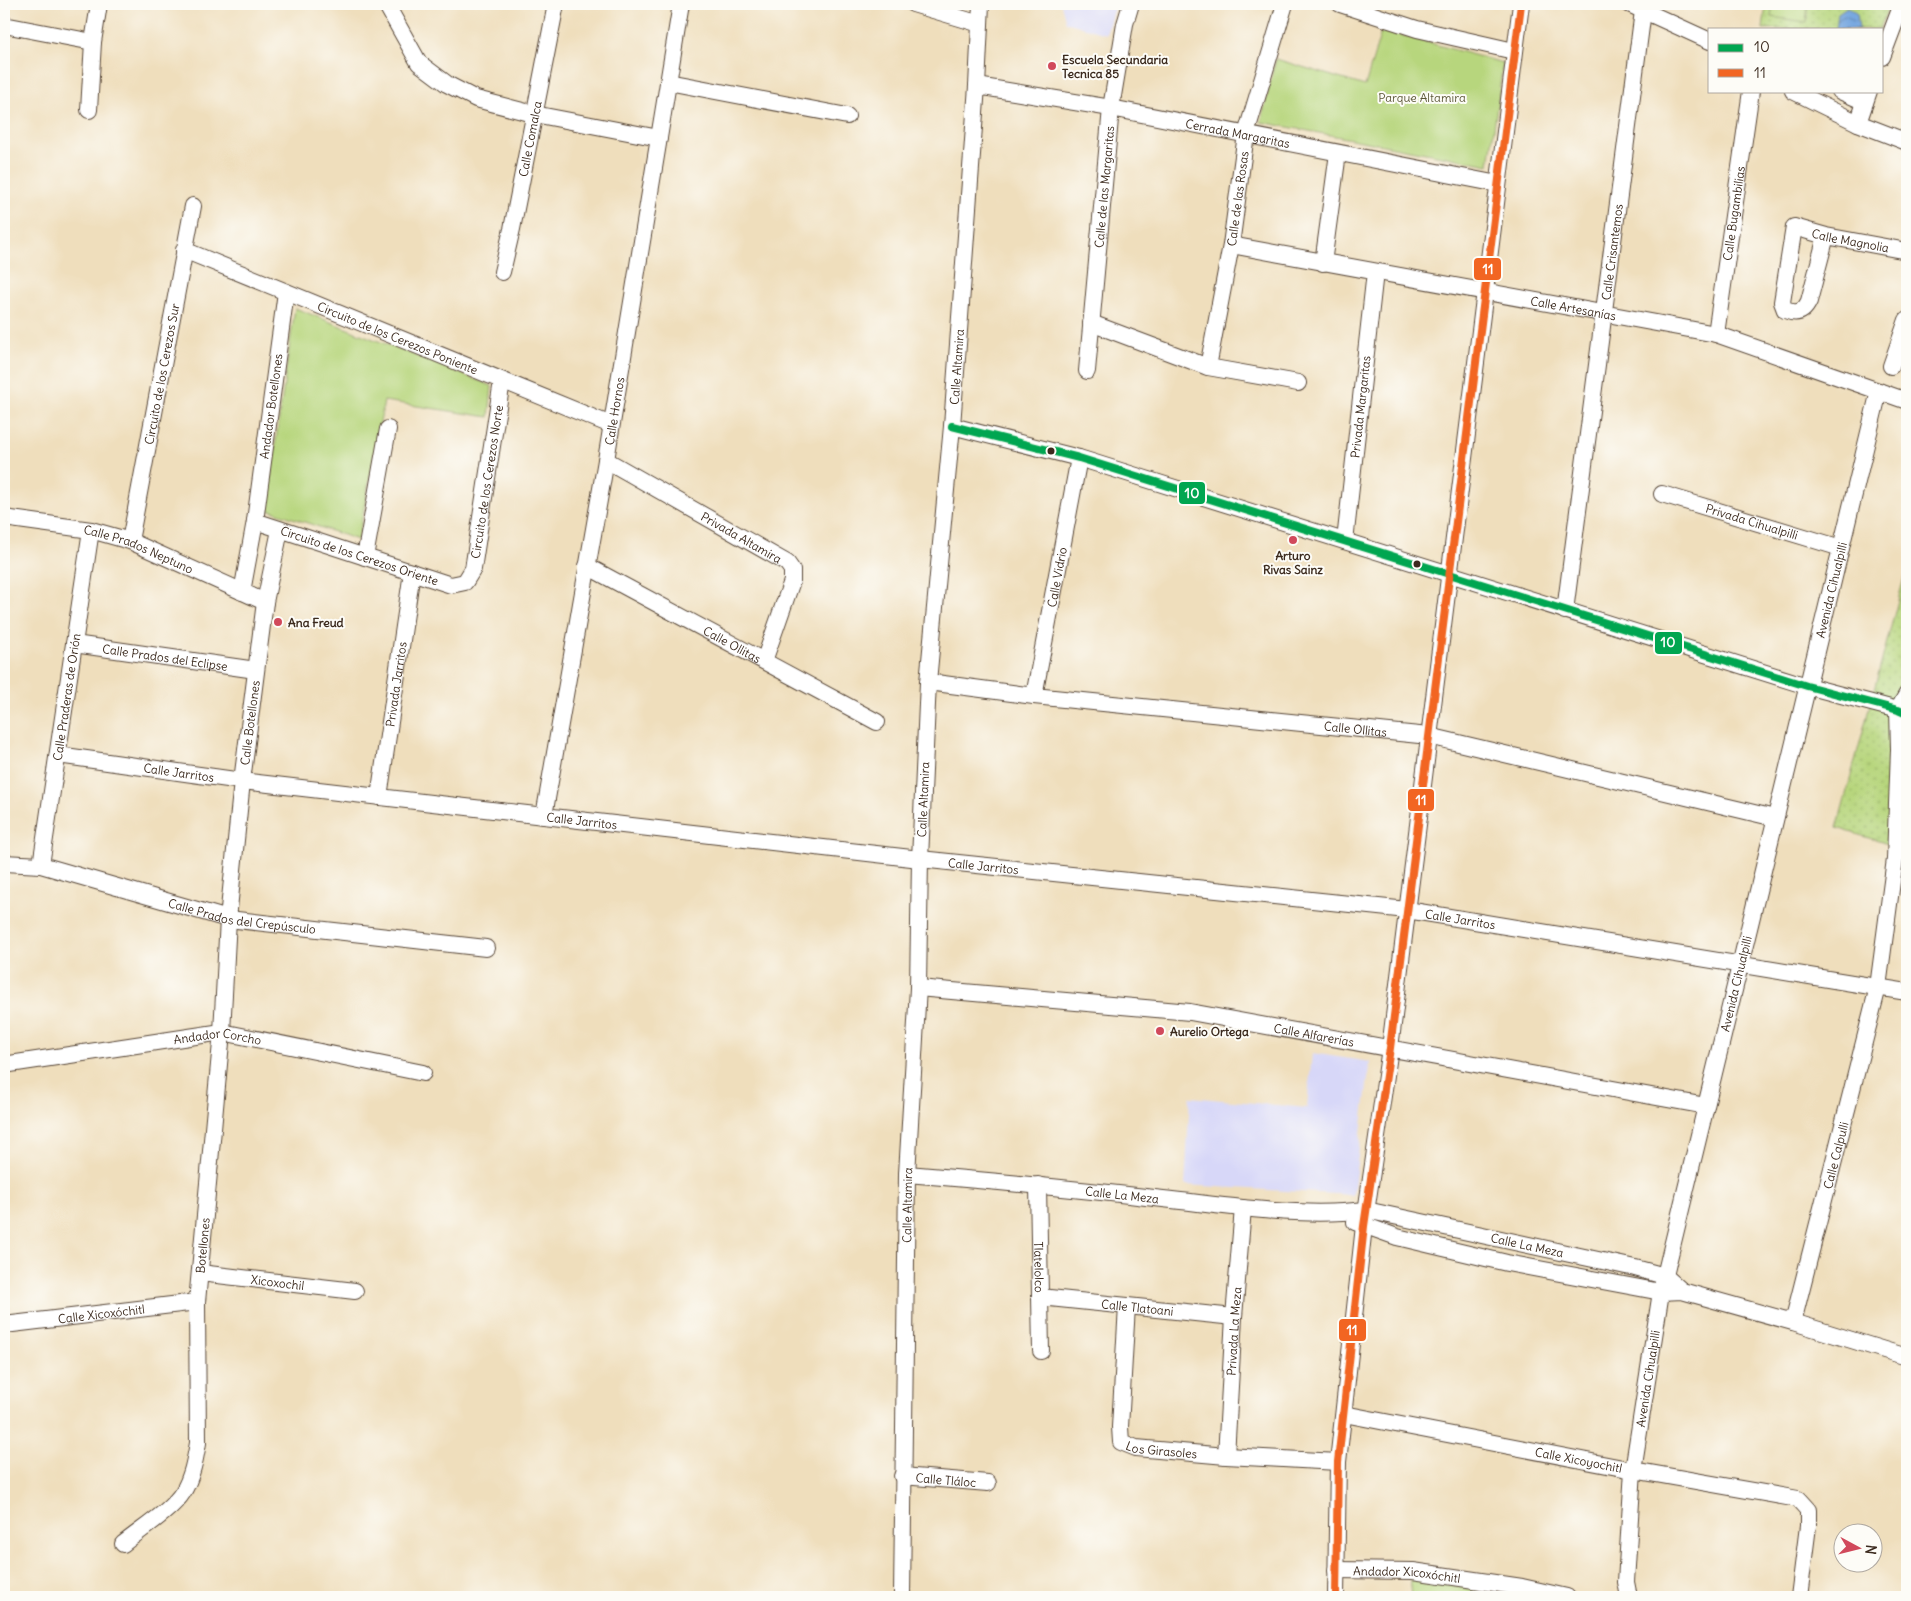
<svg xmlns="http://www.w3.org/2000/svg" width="1911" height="1601" viewBox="0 0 1911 1601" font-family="Delius,sans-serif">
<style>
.built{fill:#d7d7f8}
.grass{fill:url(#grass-dots);stroke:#79804e}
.park{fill:#b7d67d;stroke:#79804e}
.water{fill:url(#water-waves);stroke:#58687e}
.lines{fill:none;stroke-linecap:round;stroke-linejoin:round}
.minor-casing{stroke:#564536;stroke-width:18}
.minor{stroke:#fff;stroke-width:16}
.bus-1-casing{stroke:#fdfcf7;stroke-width:11}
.bus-2-casing{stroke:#fdfcf7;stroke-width:11}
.bus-1{stroke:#00a651;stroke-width:8}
.bus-2{stroke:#f26522;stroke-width:8}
.poi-dot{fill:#d1495b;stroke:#fdfcf7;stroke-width:2}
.bus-dot{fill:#3b2a1e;stroke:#fdfcf7;stroke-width:2}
.labels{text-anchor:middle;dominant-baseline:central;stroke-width:4;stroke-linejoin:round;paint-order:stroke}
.poi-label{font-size:12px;font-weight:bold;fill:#3b2a1e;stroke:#fdfcf7;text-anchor:start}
.park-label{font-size:12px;fill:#5a5536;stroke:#fdfcf7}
.street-label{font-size:12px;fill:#3b2a1e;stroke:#fdfcf7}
.line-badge{stroke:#fdfcf7;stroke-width:2}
.badge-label{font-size:14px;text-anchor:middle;font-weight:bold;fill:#fff}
</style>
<defs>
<pattern id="grass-dots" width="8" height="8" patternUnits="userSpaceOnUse" patternTransform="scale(1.25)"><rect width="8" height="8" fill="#b7d67d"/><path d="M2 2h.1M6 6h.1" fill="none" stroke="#9eb86c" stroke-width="1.8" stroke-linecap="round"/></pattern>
<pattern id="water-waves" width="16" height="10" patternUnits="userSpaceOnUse" patternTransform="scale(1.25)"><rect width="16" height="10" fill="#75a6df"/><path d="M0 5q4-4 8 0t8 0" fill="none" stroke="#6187b4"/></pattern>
</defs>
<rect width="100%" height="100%" fill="#fdfcf7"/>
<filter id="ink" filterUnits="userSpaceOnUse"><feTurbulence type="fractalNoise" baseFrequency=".02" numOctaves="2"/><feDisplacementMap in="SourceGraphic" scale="10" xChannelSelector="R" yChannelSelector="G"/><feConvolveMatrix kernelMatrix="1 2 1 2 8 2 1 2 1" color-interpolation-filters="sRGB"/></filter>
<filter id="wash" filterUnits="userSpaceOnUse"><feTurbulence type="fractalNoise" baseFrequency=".0096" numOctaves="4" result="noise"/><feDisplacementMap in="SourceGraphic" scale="20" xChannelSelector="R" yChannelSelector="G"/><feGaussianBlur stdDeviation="1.12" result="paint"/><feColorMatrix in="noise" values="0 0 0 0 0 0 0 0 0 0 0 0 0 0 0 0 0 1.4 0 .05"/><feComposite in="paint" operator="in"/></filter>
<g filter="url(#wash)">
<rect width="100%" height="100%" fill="#efdebc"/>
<!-- built -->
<g class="built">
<path d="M1061,4H1115L1106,34L1066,22Z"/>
<path d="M1312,1053L1370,1062L1353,1195L1185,1185L1190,1097L1307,1108Z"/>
</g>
<!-- grass -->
<g class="grass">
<path d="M1766,4H1889L1880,29H1763Z"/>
<path d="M1904,578L1907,579V850L1837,828Z"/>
</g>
<!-- park -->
<g class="park">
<path d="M1773,4H1808L1806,22L1771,17Z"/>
<path d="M1381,32L1397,34L1503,63L1489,165L1261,122L1276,59L1365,86Z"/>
<path d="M295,308L492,386L489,417L384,401L358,540L266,509Z"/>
<path d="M1410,1577L1515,1597H1412Z"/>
</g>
<!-- water -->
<path class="water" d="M1847,7L1857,14L1859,29H1836L1838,13Z"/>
</g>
<g filter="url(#ink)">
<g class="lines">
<defs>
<g id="minor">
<path d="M386,4L419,63L447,84L476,99L534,114L659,138"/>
<path d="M913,4L980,24"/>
<path d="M1340,4L1417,29L1514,51"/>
<path d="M1629,4L1710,41"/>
<path d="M4,25L93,42"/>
<path d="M1882,57L1902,4"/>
<path d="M668,82L847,116"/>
<path id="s1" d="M977,86L1111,108L1498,184"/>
<path d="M1793,91L1858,123L1907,142"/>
<path d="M1840,91L1865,102"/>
<path d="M89,110L93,42L99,4"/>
<path d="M1858,123L1869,91"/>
<path id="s2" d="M1826,236L1809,301C1804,312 1797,315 1785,310L1782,302L1794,227L1826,236L1907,251"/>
<path id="s3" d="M1231,245L1716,334L1907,401"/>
<path id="s4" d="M184,250L611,425"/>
<path d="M1323,263L1338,153"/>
<path id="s5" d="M502,272L512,229L556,4"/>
<path d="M1091,323L1208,367L1298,383"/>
<path id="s6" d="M1716,334L1751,91"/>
<path d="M1891,366L1907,320"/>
<path id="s7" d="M1208,367L1231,245L1246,134L1285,4"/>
<path id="s8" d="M1087,371L1111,108L1125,24L1131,4"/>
<path d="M952,426L1079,458L1807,686L1898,710L1907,714"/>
<path id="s9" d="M606,460L787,563L792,570V581L764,661"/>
<path id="s10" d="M1662,494L1841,548"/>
<path id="s11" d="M4,518L91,530L130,541L265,602"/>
<path id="s12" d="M255,521L451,585L465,582L473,569L502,381"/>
<path id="s13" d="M130,541L193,206"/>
<path id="s14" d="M1345,541L1375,272"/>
<path d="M365,557L388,429"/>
<path id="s15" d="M587,566L877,722"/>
<path id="s16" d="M242,592L255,521L286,292"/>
<path id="s17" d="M1565,611L1643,11"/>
<path id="s18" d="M74,644L256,670"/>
<path id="s19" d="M928,682L1034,696L1429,736L1775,818"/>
<path id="s20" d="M1034,696L1079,458"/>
<path id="s21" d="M58,755L242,781L544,816L920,859L1407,910L1907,992"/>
<path id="s22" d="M379,797L412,572"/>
<path id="s23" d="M544,816L606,460L681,4"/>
<path id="s24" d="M4,863L41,865L228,919L486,948"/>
<path id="s25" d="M41,865L91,530"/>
<path id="s26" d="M918,988L1190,1012L1706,1106"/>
<path id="s27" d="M10,1064L222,1032L423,1073"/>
<path id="s28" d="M907,1174C992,1181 1078,1189 1163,1199C1229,1206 1300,1218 1366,1210L1635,1268L1665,1276L1682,1291"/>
<path id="s29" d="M1038,1185L1041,1351"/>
<path d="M1355,1222L1397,1237L1507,1263L1661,1292L1682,1291L1793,1322L1907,1357"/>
<path id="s30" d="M200,1273L355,1291"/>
<path id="s31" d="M1040,1297L1234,1317"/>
<path id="s32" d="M1127,1306L1120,1427L1121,1442L1136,1448L1226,1456L1338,1462"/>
<path id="s33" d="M1793,1322L1878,987L1895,859L1899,749L1898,710L1907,694"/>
<path id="s34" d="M4,1325L197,1302"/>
<path id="s35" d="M1344,1414L1633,1470L1798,1499L1808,1510V1526L1799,1597"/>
<path id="s36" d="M1226,1456L1234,1317L1243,1208"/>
<path id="s37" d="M902,1476L988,1483"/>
<path id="s38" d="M123,1544C140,1530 172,1510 183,1492C192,1477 195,1460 198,1443L197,1302L222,1032L228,919L242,781L265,602L280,530"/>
<path id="s39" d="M1336,1570L1413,1571L1522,1587L1567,1597"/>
<path id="s40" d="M902,1597L907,1174L918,988L920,859L928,682L952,426L977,86L981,4"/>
<path d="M1336,1597L1338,1462L1364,1226L1390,1048L1521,4"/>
<path id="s41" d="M1629,1597L1626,1582L1633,1470L1661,1292L1879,391"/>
</g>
</defs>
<!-- minor casing -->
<use href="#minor" class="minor-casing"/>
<!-- minor -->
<use href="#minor" class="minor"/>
<defs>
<path id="bus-1" d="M952,426L1079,458L1807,686L1898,710L1907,714"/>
<path id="bus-2" d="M1336,1597L1338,1462L1364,1226L1390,1048L1521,4"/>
</defs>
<!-- bus-1 casing -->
<use href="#bus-1" class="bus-1-casing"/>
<!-- bus-2 casing -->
<use href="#bus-2" class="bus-2-casing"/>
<!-- bus-1 -->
<use href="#bus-1" class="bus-1"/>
<!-- bus-2 -->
<use href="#bus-2" class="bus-2"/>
</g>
</g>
<!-- markers -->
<g class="poi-dot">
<circle cx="1052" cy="66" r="5"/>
<circle cx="1293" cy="540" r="5"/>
<circle cx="278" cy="622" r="5"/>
<circle cx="1160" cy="1031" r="5"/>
</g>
<g class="bus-dot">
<circle cx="1051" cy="451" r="4.5"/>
<circle cx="1417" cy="564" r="4.5"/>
</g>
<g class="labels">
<!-- poi labels -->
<g class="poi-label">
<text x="1062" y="59">Escuela Secundaria<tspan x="1062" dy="14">Tecnica 85</tspan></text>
<text x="1293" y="555" text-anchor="middle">Arturo<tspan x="1293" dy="14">Rivas Sainz</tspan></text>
<text x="288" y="622">Ana Freud</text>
<text x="1170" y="1031">Aurelio Ortega</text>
</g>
<!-- park labels -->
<g class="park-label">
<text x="1422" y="97">Parque Altamira</text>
</g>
<!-- street labels -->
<g class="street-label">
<text stroke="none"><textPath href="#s1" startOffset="265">Cerrada Margaritas</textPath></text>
<text stroke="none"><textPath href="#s5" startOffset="136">Calle Comalca</textPath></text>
<text stroke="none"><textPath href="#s8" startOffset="185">Calle de las Margaritas</textPath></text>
<text stroke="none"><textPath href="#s7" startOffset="171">Calle de las Rosas</textPath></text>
<text stroke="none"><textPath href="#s6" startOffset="122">Calle Bugambilias</textPath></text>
<text stroke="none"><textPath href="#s2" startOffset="239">Calle Magnolia</textPath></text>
<text stroke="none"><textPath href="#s17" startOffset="362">Calle Crisantemos</textPath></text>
<text stroke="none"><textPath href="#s3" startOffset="348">Calle Artesanías</textPath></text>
<text stroke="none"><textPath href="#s4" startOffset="231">Circuito de los Cerezos Poniente</textPath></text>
<text stroke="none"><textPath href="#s40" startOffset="1232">Calle Altamira</textPath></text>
<text stroke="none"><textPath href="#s13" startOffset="170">Circuito de los Cerezos Sur</textPath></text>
<text stroke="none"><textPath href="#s16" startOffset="188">Andador Botellones</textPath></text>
<text stroke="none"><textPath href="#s14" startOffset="135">Privada Margaritas</textPath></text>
<text stroke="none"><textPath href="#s23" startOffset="411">Calle Hornos</textPath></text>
<text stroke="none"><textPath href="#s12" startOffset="324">Circuito de los Cerezos Norte</textPath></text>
<text stroke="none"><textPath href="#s10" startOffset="94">Privada Cihualpilli</textPath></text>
<text stroke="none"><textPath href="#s9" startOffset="156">Privada Altamira</textPath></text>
<text stroke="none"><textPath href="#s11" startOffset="139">Calle Prados Neptuno</textPath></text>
<text stroke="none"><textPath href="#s12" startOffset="110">Circuito de los Cerezos Oriente</textPath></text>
<text stroke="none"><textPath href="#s20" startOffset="121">Calle Vidrio</textPath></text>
<text stroke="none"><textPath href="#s41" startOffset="1030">Avenida Cihualpilli</textPath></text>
<text stroke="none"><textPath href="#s15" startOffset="165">Calle Ollitas</textPath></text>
<text stroke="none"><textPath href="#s18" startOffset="92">Calle Prados del Eclipse</textPath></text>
<text stroke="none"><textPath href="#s22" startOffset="114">Privada Jarritos</textPath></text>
<text stroke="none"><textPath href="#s25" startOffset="170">Calle Praderas de Orión</textPath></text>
<text stroke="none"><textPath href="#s38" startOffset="854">Calle Botellones</textPath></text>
<text stroke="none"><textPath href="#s19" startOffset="430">Calle Ollitas</textPath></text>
<text stroke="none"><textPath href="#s21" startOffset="122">Calle Jarritos</textPath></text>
<text stroke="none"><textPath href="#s40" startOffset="798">Calle Altamira</textPath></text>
<text stroke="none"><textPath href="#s21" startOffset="528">Calle Jarritos</textPath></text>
<text stroke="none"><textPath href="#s21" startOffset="932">Calle Jarritos</textPath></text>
<text stroke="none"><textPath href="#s24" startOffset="245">Calle Prados del Crepúsculo</textPath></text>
<text stroke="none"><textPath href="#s21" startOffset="1412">Calle Jarritos</textPath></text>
<text stroke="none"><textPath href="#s41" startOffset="625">Avenida Cihualpilli</textPath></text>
<text stroke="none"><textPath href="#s26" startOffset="399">Calle Alfarerías</textPath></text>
<text stroke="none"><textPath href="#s27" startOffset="210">Andador Corcho</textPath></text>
<text stroke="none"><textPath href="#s33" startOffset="172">Calle Calpulli</textPath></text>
<text stroke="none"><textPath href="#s28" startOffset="216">Calle La Meza</textPath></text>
<text stroke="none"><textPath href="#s40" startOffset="392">Calle Altamira</textPath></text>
<text stroke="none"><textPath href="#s28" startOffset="626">Calle La Meza</textPath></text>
<text stroke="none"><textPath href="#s38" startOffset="329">Botellones</textPath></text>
<text stroke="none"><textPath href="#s29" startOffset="82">Tlatelolco</textPath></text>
<text stroke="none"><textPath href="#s30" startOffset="78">Xicoxochil</textPath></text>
<text stroke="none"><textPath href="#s31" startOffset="98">Calle Tlatoani</textPath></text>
<text stroke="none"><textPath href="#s34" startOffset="98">Calle Xicoxóchitl</textPath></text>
<text stroke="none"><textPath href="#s36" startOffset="125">Privada La Meza</textPath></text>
<text stroke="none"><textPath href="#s41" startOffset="220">Avenida Cihualpilli</textPath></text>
<text stroke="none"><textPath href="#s32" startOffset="178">Los Girasoles</textPath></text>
<text stroke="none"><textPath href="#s35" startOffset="239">Calle Xicoyochitl</textPath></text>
<text stroke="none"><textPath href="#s37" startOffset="44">Calle Tláloc</textPath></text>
<text stroke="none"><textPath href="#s39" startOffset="71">Andador Xicoxóchitl</textPath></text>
</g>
</g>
<g class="line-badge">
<rect x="1473" y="257" width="29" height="24" rx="5" fill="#f26522"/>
<rect x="1178" y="481" width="28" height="24" rx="5" fill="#00a651"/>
<rect x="1654" y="631" width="29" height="24" rx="5" fill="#00a651"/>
<rect x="1407" y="788" width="28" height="24" rx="5" fill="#f26522"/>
<rect x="1338" y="1318" width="29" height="24" rx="5" fill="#f26522"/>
</g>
<g class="badge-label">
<text x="1488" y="274">11</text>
<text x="1192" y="498">10</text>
<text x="1668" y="647">10</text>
<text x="1421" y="805">11</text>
<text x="1352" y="1335">11</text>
</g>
<!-- margin -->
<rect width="1911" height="1601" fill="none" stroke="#fdfcf7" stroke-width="20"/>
<!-- legend -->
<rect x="1708" y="28" width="175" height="65" fill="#fdfcf7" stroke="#afa8a0"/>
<rect x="1718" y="44" width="25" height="8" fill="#00a651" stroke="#afa8a0"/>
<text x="1754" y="52" font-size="15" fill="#3b2a1e">10</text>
<rect x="1718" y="69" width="25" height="8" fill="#f26522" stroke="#afa8a0"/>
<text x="1754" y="78" font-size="15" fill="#3b2a1e">11</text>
<!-- north arrow -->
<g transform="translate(1858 1548) rotate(97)"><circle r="24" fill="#fdfcf7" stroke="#afa8a0"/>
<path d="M0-4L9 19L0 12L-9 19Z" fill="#d1495b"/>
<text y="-8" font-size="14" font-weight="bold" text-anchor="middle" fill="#3b2a1e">N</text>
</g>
</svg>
